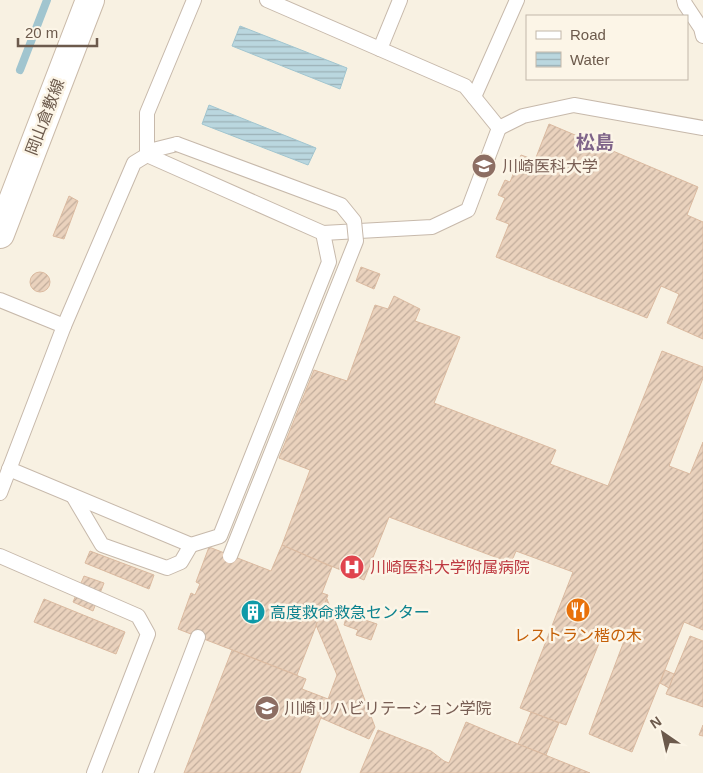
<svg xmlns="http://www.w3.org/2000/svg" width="703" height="773" viewBox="0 0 703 773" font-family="Helvetica,'Noto Sans JP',sans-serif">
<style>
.water{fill:url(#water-rules);stroke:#a1c5cf}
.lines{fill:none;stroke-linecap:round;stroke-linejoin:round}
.stream{stroke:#a1c5cf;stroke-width:8}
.building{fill:url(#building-hatch);stroke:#dbbaa0}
.service-casing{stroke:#c7b9ab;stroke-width:16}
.secondary-casing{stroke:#cabaa9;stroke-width:30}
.service{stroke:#fff;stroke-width:14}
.secondary{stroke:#fff;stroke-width:28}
.service-bridge-casing{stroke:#c7b9ab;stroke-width:16;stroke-linecap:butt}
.service-bridge{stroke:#fff;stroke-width:14}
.labels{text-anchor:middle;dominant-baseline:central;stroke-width:5;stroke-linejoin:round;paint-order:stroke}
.street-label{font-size:16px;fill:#6c5a4c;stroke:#fcf5e7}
.education-label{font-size:16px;fill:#785e54;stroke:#fcf5e7;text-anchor:start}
.health-label{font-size:16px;fill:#be3a42;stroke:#fcf5e7;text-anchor:start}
.culture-label{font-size:16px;fill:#0d838f;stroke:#fcf5e7;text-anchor:start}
.food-label{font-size:16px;fill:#c56008;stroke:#fcf5e7}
.quarter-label{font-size:19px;font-weight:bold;fill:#7f6489;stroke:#fcf5e7}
</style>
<defs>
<pattern id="water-rules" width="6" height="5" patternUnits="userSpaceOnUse" patternTransform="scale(1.25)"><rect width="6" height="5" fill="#bad7df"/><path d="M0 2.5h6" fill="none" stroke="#9bb1b7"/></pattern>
<pattern id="building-hatch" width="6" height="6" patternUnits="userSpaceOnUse" patternTransform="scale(1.25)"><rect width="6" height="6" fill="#ead2bd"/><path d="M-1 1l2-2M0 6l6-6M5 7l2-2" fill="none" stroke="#c2ad9c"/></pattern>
</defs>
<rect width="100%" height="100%" fill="#f8f1e2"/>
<!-- water -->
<g class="water">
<path d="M240,26L347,68L340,89L232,46Z"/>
<path d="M209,105L316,148L308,165L202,124Z"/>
</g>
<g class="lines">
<!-- stream -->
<path class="stream" d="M20,70L47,0"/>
</g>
<!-- building -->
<g class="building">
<path d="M549,124L698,187L687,215L703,222V339L667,323L679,294L661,286L647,318L496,257L509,224L496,219L505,198L498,195L505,180L510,182L521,155L535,160Z"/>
<path d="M69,196L78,201L64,239L53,236Z"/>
<path d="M361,267L380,274L374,289L356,281Z"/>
<circle cx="40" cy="282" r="10"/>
<path d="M394,296L420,309L415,321L460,337L434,403L556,450L550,464L608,486L662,351L703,367V378L669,466L690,474L703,442V630L684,622L632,752L589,734L627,633L606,626L566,725L520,708L573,572L516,551L511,563L389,517L364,580L282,545L310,470L279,458L314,370L347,381L375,305L388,309Z"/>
<path d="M282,545L332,567L322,593L328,595L297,675L178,629L191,593L195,595L200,584L196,582L209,547L271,571Z"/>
<path d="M90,551L154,575L149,589L85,563Z"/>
<path d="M84,576L104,583L93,611L73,602Z"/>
<path d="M44,599L125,632L116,654L34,622Z"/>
<path d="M327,599L375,727L369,739L321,718L337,675L316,625Z"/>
<path d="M347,614L377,624L371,640L356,635L358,630L344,625Z"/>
<path d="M690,636L703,641V707L666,694Z"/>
<path d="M232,650L306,679L302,689L328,699L300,773H184Z"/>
<path d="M665,670L674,674L669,688L660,683Z"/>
<path d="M531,712L559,723L546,755L518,744Z"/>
<path d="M466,722L518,744L590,773H360L378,730L431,751L444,761L449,763Z"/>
<path d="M703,725V736L699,735Z"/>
</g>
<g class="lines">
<defs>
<g id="service">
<path d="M267,0L465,86L499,128L468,210L432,227L323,233"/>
<path d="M684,0L685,4L701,28L703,36"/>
<path d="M380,49L400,0"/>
<path d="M474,97L517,0"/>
<path d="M499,128L523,116L574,105L703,128"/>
<path d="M0,300L64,326"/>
<path d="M9,469L191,545L220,536L329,262L323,233L147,155V113L194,0"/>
<path d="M0,493L64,326L134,163L157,149L177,144"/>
<path d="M73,496L102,545L167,568L181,562L191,545"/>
<path d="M0,556L138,616L148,634L94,773"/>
<path d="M146,773L198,637"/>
</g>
<path id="secondary" d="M0,234L90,0"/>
</defs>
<!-- service casing -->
<use href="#service" class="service-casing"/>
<!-- secondary casing -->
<use href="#secondary" class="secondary-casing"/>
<!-- service -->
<use href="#service" class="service"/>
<!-- secondary -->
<use href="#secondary" class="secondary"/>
<defs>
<path id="service-bridge" d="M177,144L341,205L354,221L356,241L230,556"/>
</defs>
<!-- service-bridge casing -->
<use href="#service-bridge" class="service-bridge-casing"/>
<!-- service-bridge -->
<use href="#service-bridge" class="service-bridge"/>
</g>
<!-- icons -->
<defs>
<symbol id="university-disc" viewBox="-11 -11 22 22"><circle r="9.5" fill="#8d6e63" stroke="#fcf5e7"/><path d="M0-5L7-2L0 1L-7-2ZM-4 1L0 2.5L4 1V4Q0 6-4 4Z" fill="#fff"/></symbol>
<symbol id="hospital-disc" viewBox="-11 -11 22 22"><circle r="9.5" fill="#e0444e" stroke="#fcf5e7"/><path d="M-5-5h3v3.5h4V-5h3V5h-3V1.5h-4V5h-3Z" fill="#fff"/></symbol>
<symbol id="restaurant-disc" viewBox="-11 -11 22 22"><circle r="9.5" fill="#e8710a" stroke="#fcf5e7"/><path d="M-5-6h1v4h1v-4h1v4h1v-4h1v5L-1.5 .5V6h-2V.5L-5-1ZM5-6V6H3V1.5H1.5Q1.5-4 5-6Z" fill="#fff"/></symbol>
<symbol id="building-disc" viewBox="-11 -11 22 22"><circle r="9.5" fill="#0f9aa8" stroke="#fcf5e7"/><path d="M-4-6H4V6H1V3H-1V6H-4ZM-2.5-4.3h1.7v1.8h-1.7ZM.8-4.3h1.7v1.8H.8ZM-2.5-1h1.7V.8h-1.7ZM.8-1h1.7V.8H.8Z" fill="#fff"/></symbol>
</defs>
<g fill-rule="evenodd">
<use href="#university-disc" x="470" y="152" width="28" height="28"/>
<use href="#hospital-disc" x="338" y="553" width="28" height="28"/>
<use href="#restaurant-disc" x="564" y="596" width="28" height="28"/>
<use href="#building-disc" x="239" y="598" width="28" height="28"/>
<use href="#university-disc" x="253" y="694" width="28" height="28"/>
</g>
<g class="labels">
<!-- street labels -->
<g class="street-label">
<text transform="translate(45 117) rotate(-69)">岡山倉敷線</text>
</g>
<!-- education labels -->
<g class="education-label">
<text x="502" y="166">川崎医科大学</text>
<text x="284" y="708">川崎リハビリテーション学院</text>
</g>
<!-- health labels -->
<g class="health-label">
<text x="370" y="567">川崎医科大学附属病院</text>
</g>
<!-- culture labels -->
<g class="culture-label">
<text x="270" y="612">高度救命救急センター</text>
</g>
<!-- food labels -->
<g class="food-label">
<text x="578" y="635">レストラン楷の木</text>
</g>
<!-- quarter labels -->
<g class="quarter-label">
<text x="595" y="142">松島</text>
</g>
</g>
<!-- legend -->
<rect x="526" y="15" width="162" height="65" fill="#fcf5e7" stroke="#c2b7a9"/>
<rect x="536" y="31" width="25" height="8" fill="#ffffff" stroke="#c2b7a9"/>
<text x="570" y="40" font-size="15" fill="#6c5a4c">Road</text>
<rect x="536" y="52" width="25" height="15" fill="url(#water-rules)" stroke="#c2b7a9"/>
<text x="570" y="65" font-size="15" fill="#6c5a4c">Water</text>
<!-- north arrow -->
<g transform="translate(663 733) rotate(326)" stroke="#fcf5e7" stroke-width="4" paint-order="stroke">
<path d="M0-4L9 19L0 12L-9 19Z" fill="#6c5a4c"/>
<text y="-8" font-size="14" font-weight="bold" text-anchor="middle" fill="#6c5a4c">N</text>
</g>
<!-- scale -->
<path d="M18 38v8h79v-8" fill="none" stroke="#6c5a4c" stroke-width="2.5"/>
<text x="25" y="38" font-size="15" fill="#6c5a4c" stroke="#fcf5e7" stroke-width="4" paint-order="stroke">20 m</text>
</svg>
